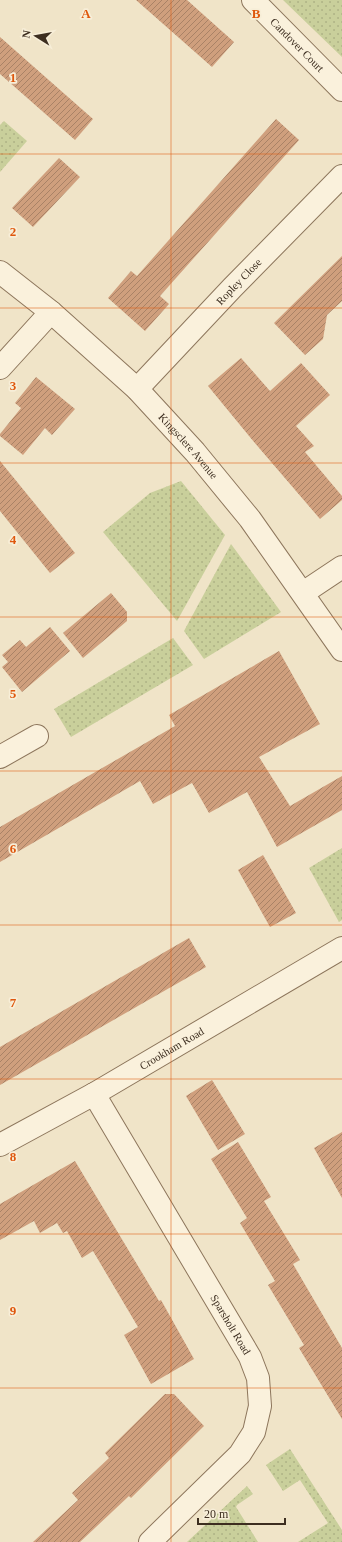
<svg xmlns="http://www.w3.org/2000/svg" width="342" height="1542" viewBox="0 0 342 1542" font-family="'Times New Roman',serif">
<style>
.grass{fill:url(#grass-dots)}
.building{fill:url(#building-hatch)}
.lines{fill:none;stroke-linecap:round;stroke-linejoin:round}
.minor-casing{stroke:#8d765c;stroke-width:24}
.minor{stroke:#faf1dc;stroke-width:22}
.grid{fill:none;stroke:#df570d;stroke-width:1;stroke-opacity:0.55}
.labels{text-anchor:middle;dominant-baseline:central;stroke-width:3.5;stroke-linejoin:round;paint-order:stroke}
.street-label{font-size:11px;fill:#3d2e20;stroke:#f7eed8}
.grid-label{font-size:13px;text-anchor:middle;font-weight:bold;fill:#df570d;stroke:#f7eed8;stroke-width:3.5;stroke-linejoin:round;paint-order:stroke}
</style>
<defs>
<pattern id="grass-dots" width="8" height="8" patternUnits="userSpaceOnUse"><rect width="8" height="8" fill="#c9cf9b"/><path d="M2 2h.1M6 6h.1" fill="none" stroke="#aeb285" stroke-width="1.8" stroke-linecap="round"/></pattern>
<pattern id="building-hatch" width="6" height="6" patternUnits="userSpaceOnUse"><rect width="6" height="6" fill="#cf9f7d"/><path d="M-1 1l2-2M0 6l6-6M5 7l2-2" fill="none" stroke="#a98266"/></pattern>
</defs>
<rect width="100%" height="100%" fill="#f0e4c8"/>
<!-- grass -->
<g class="grass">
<path d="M283,0H342V57Z"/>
<path d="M4,121L27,141L0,172V125Z"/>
<path d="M181,481L225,535L177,621L103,532L150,493Z"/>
<path d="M231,544L281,612L204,659L184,631Z"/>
<path d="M173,638L193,665L71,737L54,709Z"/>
<path d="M342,848V920L339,922L309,868Z"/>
<path d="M290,1449L342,1530V1542H298L328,1523L300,1480L283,1491L266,1465Z"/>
<path d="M247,1486L253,1494L237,1505L236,1507L258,1542H187Z"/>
</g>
<!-- building -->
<g class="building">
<path d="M136,0H187L234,42L212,67Z"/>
<path d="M0,37L93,119L75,140L0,74Z"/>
<path d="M276,119L299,140L160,296L169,304L145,331L108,298L131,271L137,276Z"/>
<path d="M59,158L80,177L33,227L12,208Z"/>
<path d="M342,256V301L327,315L323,339L305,355L274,323Z"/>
<path d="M241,358L270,391L301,363L330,395L296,426L314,446L305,452L342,496V500L320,519L254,442L208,386Z"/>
<path d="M36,377L75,409L52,435L45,428L23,455L0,436V434L21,408L15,403Z"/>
<path d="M0,461L75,553L50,573L0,511Z"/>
<path d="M111,593L127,612V621L83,658L63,633Z"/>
<path d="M50,627L70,651L22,692L2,667L8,662L2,655L20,640L26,647Z"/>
<path d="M279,651L320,724L259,757L290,806L342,776V810L277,847L247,792L209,813L192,783L153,804L140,781L0,862V827L175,726L169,715Z"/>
<path d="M263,855L296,913L270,927L238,870Z"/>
<path d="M189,938L206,967L0,1085V1047Z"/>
<path d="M212,1080L245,1134L218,1150L186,1096Z"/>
<path d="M342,1132V1198L314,1148Z"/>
<path d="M238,1142L271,1197L264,1201L300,1260L293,1264L342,1348V1419L299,1348L304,1345L268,1285L275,1281L240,1223L247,1218L211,1159Z"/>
<path d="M75,1161L159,1301L161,1300L194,1359L151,1384L124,1335L138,1327L93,1251L82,1258L67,1231L63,1233L57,1223L40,1233L34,1221L0,1240V1204Z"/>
<path d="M165,1394H174L204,1426L131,1498L129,1496L80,1542H33L78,1500L72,1493L109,1458L105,1453Z"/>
</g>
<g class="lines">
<defs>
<g id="minor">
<path id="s1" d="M253,0L342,90"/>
<path id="s2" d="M0,272L51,312L137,389L195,452L250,519L342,650"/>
<path d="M0,368L51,312"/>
<path id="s3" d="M137,389L232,288L342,176"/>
<path d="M303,593L342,567"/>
<path d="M0,757L37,736"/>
<path id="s4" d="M94,1094L250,1357L258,1378L260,1406L254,1432L240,1454L150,1542"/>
<path id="s5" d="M0,1145L94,1094L342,948"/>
</g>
</defs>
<!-- minor casing -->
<use href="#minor" class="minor-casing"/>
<!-- minor -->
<use href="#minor" class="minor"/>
</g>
<!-- grid -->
<path class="grid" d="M171,0V1542M0,154H342M0,308H342M0,463H342M0,617H342M0,771H342M0,925H342M0,1079H342M0,1234H342M0,1388H342"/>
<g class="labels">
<!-- street labels -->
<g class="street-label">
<text stroke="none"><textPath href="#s1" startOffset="63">Candover Court</textPath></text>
<text stroke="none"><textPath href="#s3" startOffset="148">Ropley Close</textPath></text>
<text stroke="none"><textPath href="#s2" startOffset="257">Kingsclere Avenue</textPath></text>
<text stroke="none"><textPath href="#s5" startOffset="197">Crookham Road</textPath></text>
<text stroke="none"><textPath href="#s4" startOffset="268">Sparsholt Road</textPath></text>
</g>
</g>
<g class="grid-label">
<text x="86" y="18">A</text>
<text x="256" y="18">B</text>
<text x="13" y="82">1</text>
<text x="13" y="236">2</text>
<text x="13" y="390">3</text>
<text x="13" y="544">4</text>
<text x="13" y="698">5</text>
<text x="13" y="853">6</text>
<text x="13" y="1007">7</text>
<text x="13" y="1161">8</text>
<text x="13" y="1315">9</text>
</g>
<!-- north arrow -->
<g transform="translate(36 36) rotate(281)" stroke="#f7eed8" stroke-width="3" paint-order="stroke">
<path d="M0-3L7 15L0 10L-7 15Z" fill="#3d2e20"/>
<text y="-6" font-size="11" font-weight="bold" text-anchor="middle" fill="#3d2e20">N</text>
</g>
<!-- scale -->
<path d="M198 1518v6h87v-6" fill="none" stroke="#3d2e20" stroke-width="2"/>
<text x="204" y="1518" font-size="12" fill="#3d2e20" stroke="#f7eed8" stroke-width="3" paint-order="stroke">20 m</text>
</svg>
